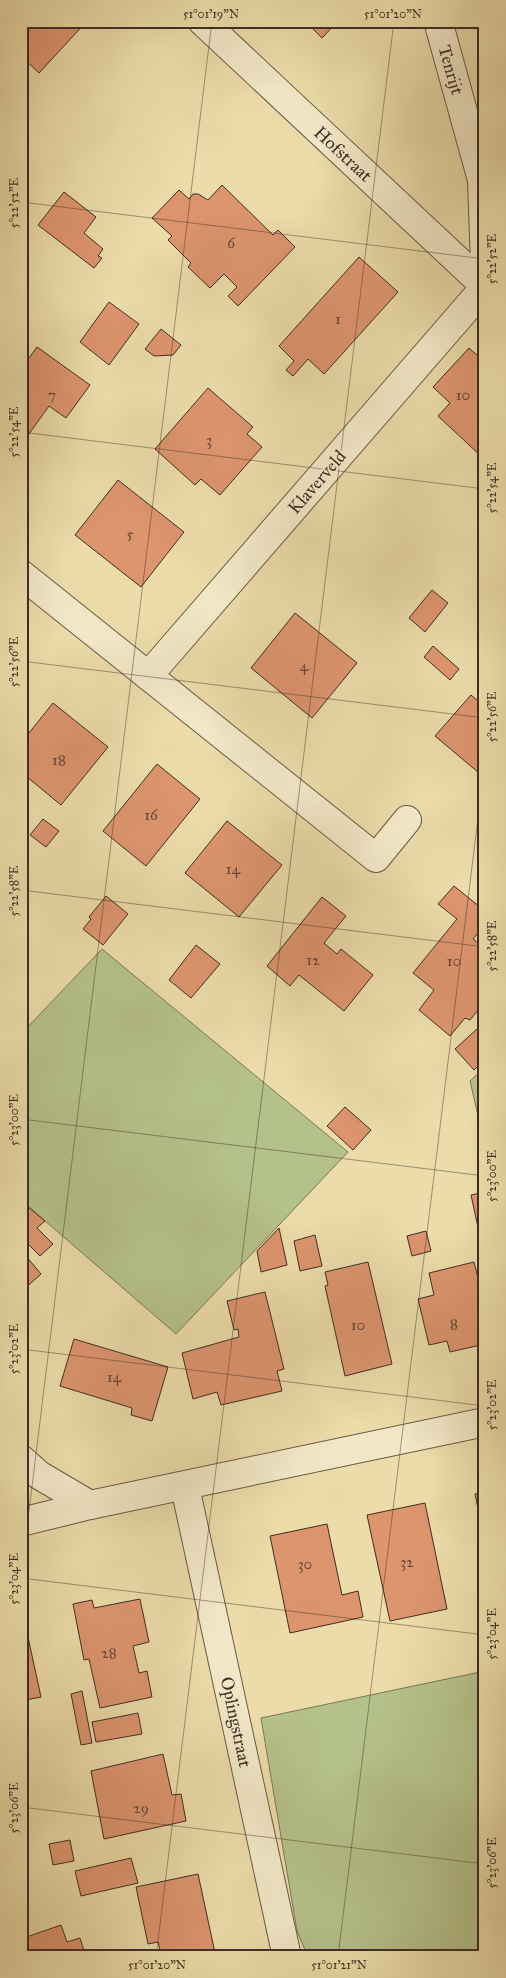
<svg xmlns="http://www.w3.org/2000/svg" width="506" height="1978" viewBox="0 0 506 1978" font-family="'IM FELL Great Primer',serif">
<style>
.green{fill:#b5c18a;stroke:#7a7758}
.building{fill:#dd956e;stroke:#3e2d27}
.lines{fill:none;stroke-linecap:round;stroke-linejoin:round}
.minor-casing{stroke:#695948;stroke-width:30}
.minor{stroke:#f2e8c7;stroke-width:28}
.ticks{fill:none;stroke:#3e2d27;stroke-width:1;stroke-opacity:0.45}
.labels{text-anchor:middle;dominant-baseline:central;stroke-width:4;stroke-linejoin:round;paint-order:stroke}
.number-label{font-size:15px;fill:#664739}
.street-label{font-size:18px;fill:#3e2d27;stroke:#f2e8c7}
.neatline{fill:none;stroke:#3e2d27;stroke-width:2}
.ticks-label{font-size:12px;text-anchor:middle;fill:#3e2d27}
</style>
<rect width="100%" height="100%" fill="#ebdca9"/>
<filter id="stains"><feTurbulence type="fractalNoise" baseFrequency=".004" numOctaves="4"/><feColorMatrix values="0 0 0 0 .2 0 0 0 0 .09 0 0 0 0 .02 0 0 0 .5 -.17"/></filter>
<radialGradient id="worn" r=".72"><stop offset=".6" stop-color="#630" stop-opacity="0"/><stop offset="1" stop-color="#630" stop-opacity=".3"/></radialGradient>
<!-- green -->
<g class="green">
<path d="M102,949L348,1152L176,1334L21,1200V1034Z"/>
<path d="M485,1067V1146L470,1081Z"/>
<path d="M485,1671V1952L463,1957H308L297,1931L261,1718Z"/>
</g>
<!-- building -->
<g class="building">
<path d="M21,21H87L39,73L21,56Z"/>
<path d="M305,21H338L322,38Z"/>
<path d="M222,185L273,235L278,230L295,247L238,306L228,296L237,287L224,274L210,288L188,267L191,263L168,240L172,236L152,218L179,190L189,199L193,194H198L208,200Z"/>
<path d="M64,192L96,217L84,233L103,249L98,256L102,258L94,268L38,225Z"/>
<path d="M359,257L398,292L324,374L308,359L293,376L286,370L294,361L279,346Z"/>
<path d="M109,302L139,324L109,365L80,342Z"/>
<path d="M161,329L181,345L173,355L154,356L145,349Z"/>
<path d="M37,347L90,385L66,418L49,406L21,445V369Z"/>
<path d="M469,348L485,362V453L481,456L438,416L450,403L433,387Z"/>
<path d="M208,388L253,427L247,434L262,447L220,495L201,479L195,485L155,449Z"/>
<path d="M118,480L184,532L141,587L75,535Z"/>
<path d="M432,590L448,603L425,632L409,618Z"/>
<path d="M295,613L357,663L312,718L251,668Z"/>
<path d="M433,646L459,669L450,680L424,657Z"/>
<path d="M471,695L485,707V778L435,736Z"/>
<path d="M53,703L108,747L61,805L21,772V743Z"/>
<path d="M157,764L200,799L146,866L103,831Z"/>
<path d="M43,819L59,831L46,847L30,835Z"/>
<path d="M227,821L282,865L239,917L185,873Z"/>
<path d="M454,886L485,911V925L473,939L485,948V1002L470,1020L465,1018L450,1036L419,1010L434,990L413,973L457,919L438,904Z"/>
<path d="M106,896L128,914L103,945L83,929L91,919L89,917Z"/>
<path d="M322,897L346,916L324,943L337,954L341,949L373,975L344,1011L299,975L290,986L267,966Z"/>
<path d="M196,945L220,964L191,998L169,980Z"/>
<path d="M477,1029L485,1038V1059L474,1070L455,1049Z"/>
<path d="M345,1107L371,1130L353,1150L327,1126Z"/>
<path d="M485,1192V1240L481,1241L471,1195Z"/>
<path d="M28,1207L45,1221L37,1228L53,1244L40,1256L24,1240L21,1242V1213Z"/>
<path d="M279,1228L287,1265L261,1272L257,1251Z"/>
<path d="M426,1231L431,1251L412,1256L407,1236Z"/>
<path d="M315,1235L322,1266L300,1271L294,1241Z"/>
<path d="M21,1250L41,1274L21,1292Z"/>
<path d="M368,1262L392,1364L345,1376L325,1286L328,1285L325,1272Z"/>
<path d="M474,1262L485,1306V1344L450,1352L447,1341L429,1345L418,1299L434,1295L429,1273Z"/>
<path d="M265,1292L284,1369L277,1371L282,1391L221,1405L217,1392L193,1399L182,1353L239,1337L238,1329L234,1330L227,1301Z"/>
<path d="M74,1339L168,1367L152,1421L131,1415L132,1408L60,1386Z"/>
<path d="M485,1492V1543L475,1494Z"/>
<path d="M425,1503L447,1609L390,1621L367,1515Z"/>
<path d="M327,1524L342,1595L358,1591L363,1617L290,1633L270,1536Z"/>
<path d="M140,1599L149,1642L133,1646L139,1673L147,1671L152,1697L100,1708L89,1659L84,1660L73,1604L92,1600L94,1608Z"/>
<path d="M21,1605L41,1697L21,1701Z"/>
<path d="M82,1691L92,1743L81,1745L71,1694Z"/>
<path d="M138,1713L142,1734L96,1742L92,1722Z"/>
<path d="M163,1754L172,1795L181,1794L186,1821L104,1839L91,1771Z"/>
<path d="M70,1840L74,1861L53,1865L49,1844Z"/>
<path d="M131,1858L138,1883L81,1896L75,1871Z"/>
<path d="M198,1874L215,1953L200,1957H162L158,1942L148,1944L136,1887Z"/>
<path d="M61,1925L67,1942L80,1938L86,1957H21V1939Z"/>
</g>
<g class="lines">
<defs>
<g id="minor">
<path d="M202,21L485,286"/>
<path d="M438,21L482,180L485,265"/>
<path d="M21,574L376,858L407,820"/>
<path d="M148,676L485,287"/>
<path d="M21,1459L39,1475L90,1505"/>
<path d="M185,1487L287,1957"/>
<path d="M21,1522L90,1505L485,1422"/>
</g>
</defs>
<!-- minor casing -->
<use href="#minor" class="minor-casing"/>
<!-- minor -->
<use href="#minor" class="minor"/>
</g>
<!-- ticks -->
<path class="ticks" d="M412,21L485,30M21,95L30,21M21,202L485,259M21,432L485,489M21,661L485,718M21,890L485,947M21,1119L485,1176M21,1349L485,1406M21,1576L212,21M21,1578L485,1635M21,1807L485,1864M156,1957L394,21M338,1957L485,761"/>
<g class="labels">
<!-- number labels -->
<g class="number-label">
<text x="231" y="243">6</text>
<text x="338" y="319">1</text>
<text x="52" y="395">7</text>
<text x="463" y="395">10</text>
<text x="209" y="440">3</text>
<text x="130" y="534">5</text>
<text x="304" y="666">4</text>
<text x="59" y="760">18</text>
<text x="151" y="815">16</text>
<text x="233" y="869">14</text>
<text x="313" y="960">12</text>
<text x="454" y="961">10</text>
<text x="454" y="1324">8</text>
<text x="358" y="1325">10</text>
<text x="114" y="1377">14</text>
<text x="407" y="1562">32</text>
<text x="305" y="1564">30</text>
<text x="109" y="1653">28</text>
<text x="141" y="1808">29</text>
</g>
<!-- street labels -->
<g class="street-label">
<text transform="translate(451 70) rotate(74)">Tenrijt</text>
<text transform="translate(343 154) rotate(43)">Hofstraat</text>
<text transform="translate(317 482) rotate(-49)">Klaverveld</text>
<text transform="translate(236 1722) rotate(78)">Oplingstraat</text>
</g>
</g>
<!-- margin -->
<rect width="506" height="1978" fill="none" stroke="#ebdca9" stroke-width="55"/>
<rect x="28" y="28" width="450" height="1922" class="neatline"/>
<g class="ticks-label">
<text x="211" y="18">51°01'19"N</text>
<text x="393" y="18">51°01'20"N</text>
<text transform="translate(14 203) rotate(-90)" y="4">5°22'52"E</text>
<text transform="translate(492 259) rotate(-90)" y="4">5°22'52"E</text>
<text transform="translate(14 432) rotate(-90)" y="4">5°22'54"E</text>
<text transform="translate(492 488) rotate(-90)" y="4">5°22'54"E</text>
<text transform="translate(14 662) rotate(-90)" y="4">5°22'56"E</text>
<text transform="translate(492 717) rotate(-90)" y="4">5°22'56"E</text>
<text transform="translate(14 891) rotate(-90)" y="4">5°22'58"E</text>
<text transform="translate(492 946) rotate(-90)" y="4">5°22'58"E</text>
<text transform="translate(14 1120) rotate(-90)" y="4">5°23'00"E</text>
<text transform="translate(492 1176) rotate(-90)" y="4">5°23'00"E</text>
<text transform="translate(14 1349) rotate(-90)" y="4">5°23'02"E</text>
<text transform="translate(492 1405) rotate(-90)" y="4">5°23'02"E</text>
<text transform="translate(14 1579) rotate(-90)" y="4">5°23'04"E</text>
<text transform="translate(492 1634) rotate(-90)" y="4">5°23'04"E</text>
<text transform="translate(14 1808) rotate(-90)" y="4">5°23'06"E</text>
<text transform="translate(492 1863) rotate(-90)" y="4">5°23'06"E</text>
<text x="157" y="1969">51°01'20"N</text>
<text x="339" y="1969">51°01'21"N</text>
</g>
<rect width="100%" height="100%" filter="url(#stains)"/>
<rect width="100%" height="100%" fill="url(#worn)"/>
</svg>
